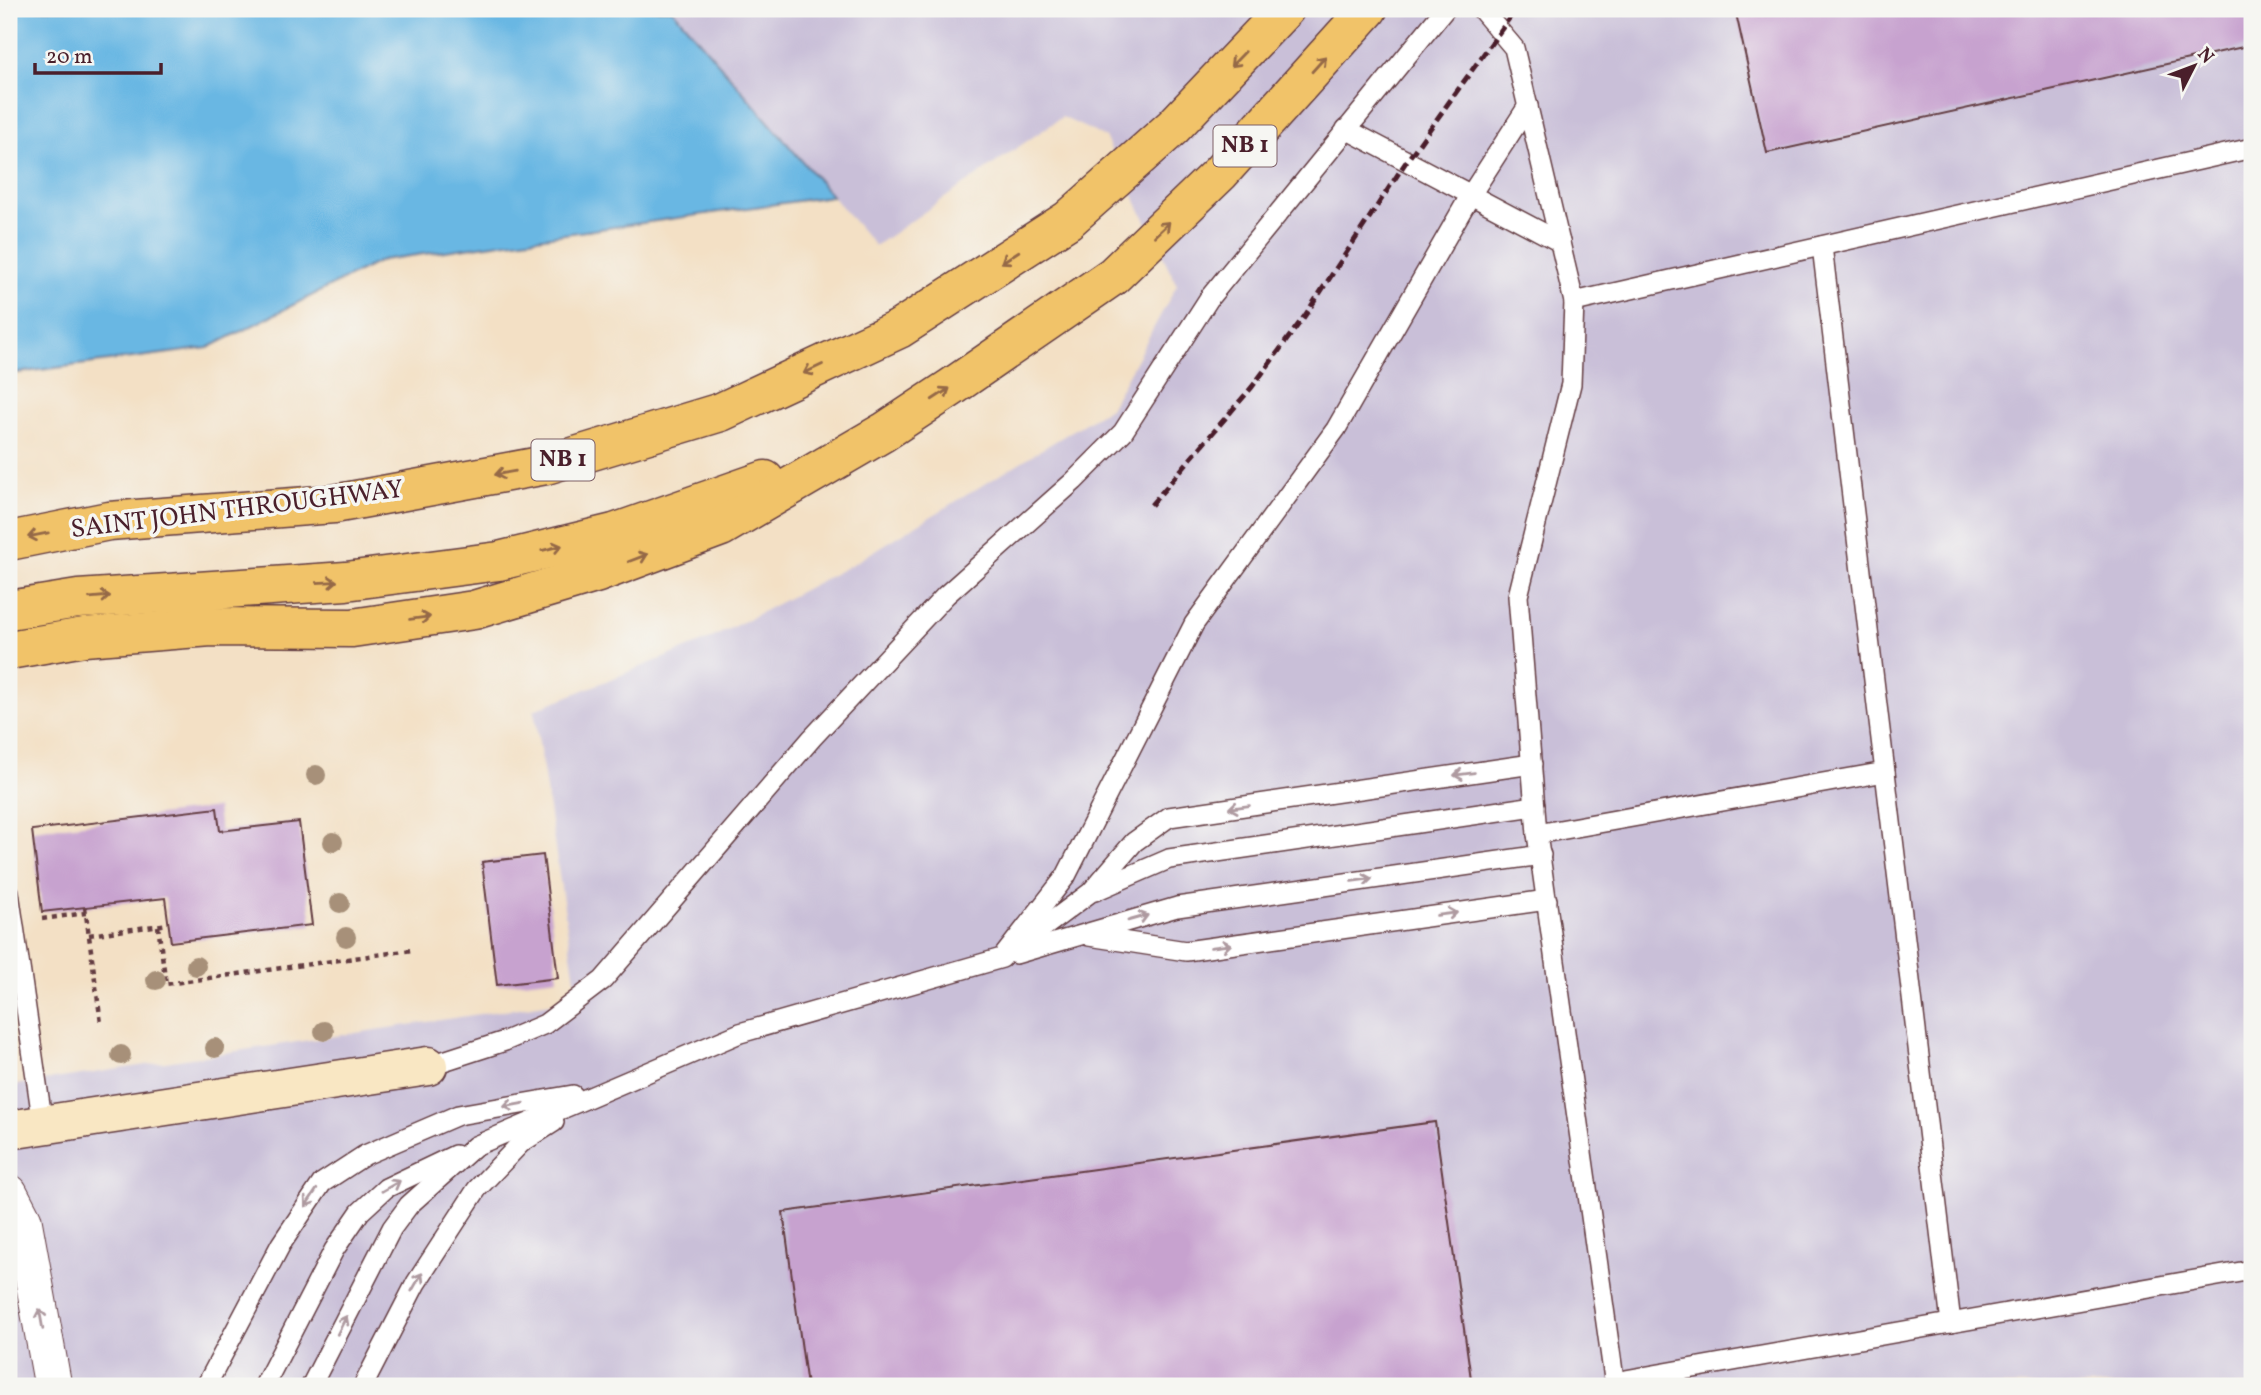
<svg xmlns="http://www.w3.org/2000/svg" width="2261" height="1395" viewBox="0 0 2261 1395" font-family="Vollkorn,serif">
<style>
.industrial{fill:#c9bfd8}
.water{fill:#69b7e3;stroke:#5a6b87;stroke-width:2}
.building{fill:#c7a2cf}
.lines{fill:none;stroke-linecap:round;stroke-linejoin:round}
.lane-casing{stroke:#633c42;stroke-width:22}
.street-casing{stroke:#633c42;stroke-width:39}
.secondary-casing{stroke:#633c42;stroke-width:41}
.highway-casing{stroke:#633c42;stroke-width:41}
.path{stroke:#633c42;stroke-width:4.5;stroke-dasharray:5 5;stroke-linecap:butt}
.lane{stroke:#fff;stroke-width:19}
.street{stroke:#fff;stroke-width:37}
.secondary{stroke:#f9e7c3;stroke-width:38}
.highway{stroke:#f1c369;stroke-width:38}
.rail{stroke:#4a1f2b;stroke-width:5;stroke-dasharray:10 5;stroke-linecap:butt}
.tree{fill:#a79079}
.oneway{stroke:#956947}
.oneway2{stroke:#ae9aa0}
.labels{text-anchor:middle;dominant-baseline:central;stroke-width:7;stroke-linejoin:round;paint-order:stroke}
.shield{fill:#f6f6f2;stroke:#7e6067;stroke-width:2}
.shield-label{font-size:24px;font-weight:bold;fill:#4a1f2b}
.street-label{font-size:26px;fill:#4a1f2b;stroke:#f6f6f2}
</style>
<rect width="100%" height="100%" fill="#f6f6f2"/>
<filter id="ink" filterUnits="userSpaceOnUse"><feTurbulence type="fractalNoise" baseFrequency=".0143" numOctaves="2"/><feDisplacementMap in="SourceGraphic" scale="14" xChannelSelector="R" yChannelSelector="G"/><feConvolveMatrix kernelMatrix="1 2 1 2 8 2 1 2 1" color-interpolation-filters="sRGB"/></filter>
<filter id="wash" filterUnits="userSpaceOnUse"><feTurbulence type="fractalNoise" baseFrequency=".00686" numOctaves="4" result="noise"/><feDisplacementMap in="SourceGraphic" scale="28" xChannelSelector="R" yChannelSelector="G"/><feGaussianBlur stdDeviation="1.57" result="paint"/><feColorMatrix in="noise" values="0 0 0 0 0 0 0 0 0 0 0 0 0 0 0 0 0 1.4 0 .05"/><feComposite in="paint" operator="in"/></filter>
<g filter="url(#wash)">
<rect width="100%" height="100%" fill="#f3e0c5"/>
<!-- industrial -->
<path class="industrial" d="M672,9H2252V1386H9V1086L578,999L534,710L708,640L851,565L1110,408L1177,285L1105,137L1062,117L875,246Z"/>
<!-- water -->
<path class="water" d="M9,9H672L832,196L382,260L208,348L9,374Z"/>
<g id="blocks">
<!-- building -->
<g class="building">
<path d="M1735,9H2252V45L1767,153Z"/>
<path d="M217,808L220,831L299,822L312,925L171,942L165,898L42,912L32,830Z"/>
<path d="M543,855L558,978L497,985L482,862Z"/>
<path d="M1435,1122L1472,1386H807L783,1212Z"/>
</g>
</g>
</g>
<g filter="url(#ink)">
<use href="#blocks" fill-opacity="0" stroke="#633c42" stroke-width="2"/>
<g class="lines">
<defs>
<g id="lane">
<path d="M1481,9L1514,48L1574,302L1571,384L1518,596L1537,834L1615,1386"/>
<path d="M1346,129L1560,242"/>
<path d="M1822,246L1951,1323"/>
<path d="M1574,302L2252,148"/>
<path d="M1537,834L1885,772"/>
<path d="M1095,891L1169,859L1535,806"/>
<path d="M9,892L43,1125"/>
<path d="M1089,936L1186,951L1547,900"/>
<path d="M1020,945L1091,892L1134,842L1169,817L1532,764"/>
<path d="M1016,954L1177,907L1541,855"/>
<path d="M428,1066L505,1041L545,1024L603,980L812,738L946,595L1074,481L1123,432L1210,297L1445,9"/>
<path d="M1614,1382L2252,1270"/>
<path d="M206,1386L281,1244L322,1183L365,1155L458,1115L573,1095"/>
<path d="M264,1386L334,1250L360,1212L386,1188L455,1155"/>
<path d="M311,1386L392,1228L409,1205L475,1146L740,1033L1002,958L1066,876L1194,624L1336,429L1470,196L1528,106"/>
<path d="M363,1386L416,1283L477,1189L521,1143L554,1122"/>
</g>
<path id="street" d="M9,1193L23,1220L53,1386"/>
<path id="secondary" d="M9,1130L428,1066"/>
<g id="highway">
<path d="M9,541L109,521L334,504L546,465L721,412L899,329L1068,220L1173,127L1285,9"/>
<path d="M9,610L78,599L346,581L499,561L614,533L765,480"/>
<path d="M9,650L84,637L211,627L352,628L474,610L598,573L721,527L884,432L952,387L1113,276L1220,173L1368,9"/>
</g>
</defs>
<!-- lane casing -->
<use href="#lane" class="lane-casing"/>
<!-- street casing -->
<use href="#street" class="street-casing"/>
<!-- secondary casing -->
<use href="#secondary" class="secondary-casing"/>
<!-- highway casing -->
<use href="#highway" class="highway-casing"/>
<!-- path -->
<g class="path">
<path d="M85,907L101,1023"/>
<path d="M42,919L86,913"/>
<path d="M158,926L166,984L412,950"/>
<path d="M89,935L169,924"/>
</g>
<!-- lane -->
<use href="#lane" class="lane"/>
<!-- street -->
<use href="#street" class="street"/>
<!-- secondary -->
<use href="#secondary" class="secondary"/>
<!-- highway -->
<use href="#highway" class="highway"/>
<!-- rail -->
<path class="rail" d="M1151,505L1252,387L1304,317L1406,162L1516,9"/>
</g>
<!-- trees -->
<g class="tree">
<circle cx="316" cy="775" r="10"/>
<circle cx="333" cy="842" r="10"/>
<circle cx="340" cy="903" r="10"/>
<circle cx="346" cy="937" r="10"/>
<circle cx="196" cy="966" r="10"/>
<circle cx="156" cy="980" r="10"/>
<circle cx="324" cy="1031" r="10"/>
<circle cx="215" cy="1048" r="10"/>
<circle cx="121" cy="1055" r="10"/>
</g>
<!-- one-way arrows -->
<defs><path id="oneway-shaft" d="M-6 0H5M1.5-3L5.5 0L1.5 3" fill="none" stroke-width="1.6" stroke-linecap="round" stroke-linejoin="round" transform="scale(1.75)"/></defs>
<g class="oneway">
<use href="#oneway-shaft" transform="translate(1238 59) rotate(134)"/>
<use href="#oneway-shaft" transform="translate(1319 64) rotate(-48)"/>
<use href="#oneway-shaft" transform="translate(1162 229) rotate(-44)"/>
<use href="#oneway-shaft" transform="translate(1010 257) rotate(147)"/>
<use href="#oneway-shaft" transform="translate(813 369) rotate(155)"/>
<use href="#oneway-shaft" transform="translate(941 394) rotate(-33)"/>
<use href="#oneway-shaft" transform="translate(505 473) rotate(170)"/>
<use href="#oneway-shaft" transform="translate(38 535) rotate(169)"/>
<use href="#oneway-shaft" transform="translate(552 548) rotate(-14)"/>
<use href="#oneway-shaft" transform="translate(638 558) rotate(-21)"/>
<use href="#oneway-shaft" transform="translate(327 582) rotate(-3)"/>
<use href="#oneway-shaft" transform="translate(100 597) rotate(-5)"/>
<use href="#oneway-shaft" transform="translate(420 618) rotate(-8)"/>
</g>
<g class="oneway2">
<use href="#oneway-shaft" transform="translate(1464 774) rotate(172)"/>
<use href="#oneway-shaft" transform="translate(1239 807) rotate(172)"/>
<use href="#oneway-shaft" transform="translate(1362 880) rotate(-8)"/>
<use href="#oneway-shaft" transform="translate(1447 914) rotate(-8)"/>
<use href="#oneway-shaft" transform="translate(1138 918) rotate(-16)"/>
<use href="#oneway-shaft" transform="translate(1221 946) rotate(-8)"/>
<use href="#oneway-shaft" transform="translate(514 1105) rotate(170)"/>
<use href="#oneway-shaft" transform="translate(391 1186) rotate(-30)"/>
<use href="#oneway-shaft" transform="translate(311 1198) rotate(124)"/>
<use href="#oneway-shaft" transform="translate(417 1282) rotate(-60)"/>
<use href="#oneway-shaft" transform="translate(41 1319) rotate(-100)"/>
<use href="#oneway-shaft" transform="translate(342 1325) rotate(-63)"/>
</g>
</g>
<g class="labels">
<!-- shield labels -->
<g class="shield">
<rect x="1213.5" y="125.5" width="63" height="41" rx="5"/>
<rect x="531.5" y="439.5" width="63" height="41" rx="5"/>
</g>
<g class="shield-label">
<text x="1245" y="146">NB 1</text>
<text x="563" y="460">NB 1</text>
</g>
<!-- street labels -->
<g class="street-label">
<text transform="translate(237 510) rotate(-7)">SAINT JOHN THROUGHWAY</text>
</g>
</g>
<!-- margin -->
<rect width="2261" height="1395" fill="none" stroke="#f6f6f2" stroke-width="35"/>
<!-- north arrow -->
<g transform="translate(2194 66) rotate(48)" stroke="#f6f6f2" stroke-width="5" paint-order="stroke">
<path d="M0-5L12 26L0 18L-12 26Z" fill="#4a1f2b"/>
<text y="-10" font-size="19" font-weight="bold" text-anchor="middle" fill="#4a1f2b">N</text>
</g>
<!-- scale -->
<path d="M35 63v10h126v-10" fill="none" stroke="#4a1f2b" stroke-width="3.5"/>
<text x="46" y="63" font-size="21" fill="#4a1f2b" stroke="#f6f6f2" stroke-width="5" paint-order="stroke">20 m</text>
</svg>
